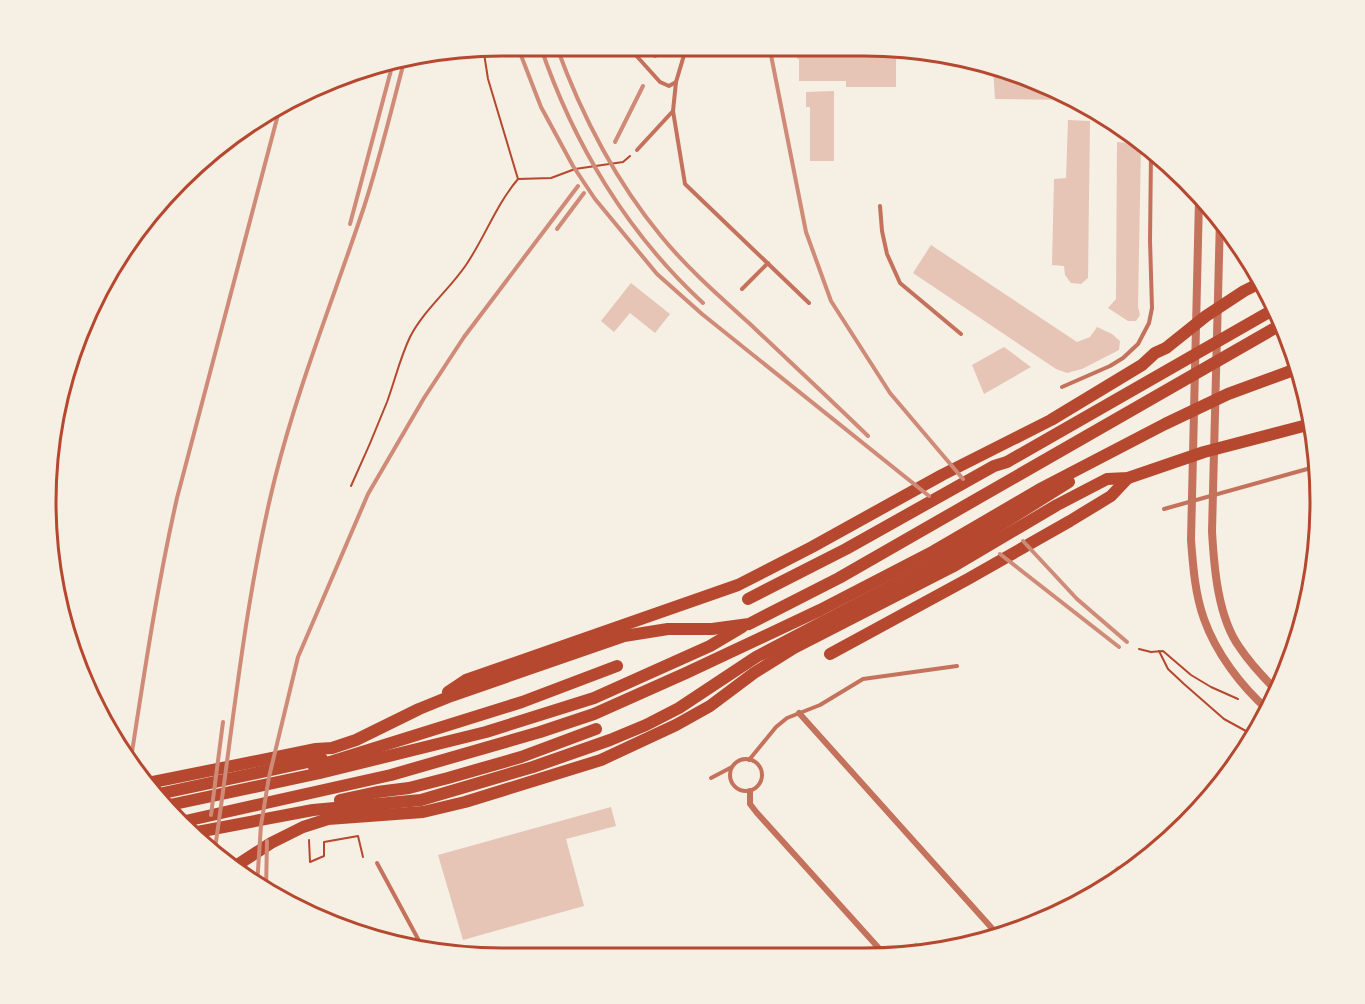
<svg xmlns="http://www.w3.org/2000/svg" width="1365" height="1004" viewBox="0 0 1365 1004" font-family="'Titillium Web',sans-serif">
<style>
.building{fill:#e6c5b7}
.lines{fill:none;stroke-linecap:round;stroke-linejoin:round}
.path{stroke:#b5482f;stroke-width:2}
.service{stroke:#c5725c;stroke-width:4}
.minor{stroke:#c5725c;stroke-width:6}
.tertiary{stroke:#c5725c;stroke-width:8}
.motorway{stroke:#b5482f;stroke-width:12}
.rail{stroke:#cf8b77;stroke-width:4}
.rim{fill:none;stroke:#b5482f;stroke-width:3}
</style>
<rect width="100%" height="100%" fill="#f6efe4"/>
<!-- building -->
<g class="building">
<path d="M797,45H863L896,49V87H846V81H799V59H797Z"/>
<path d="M993,66L1068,100L995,99Z"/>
<path d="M834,91V161H810V107H806V92Z"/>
<path d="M1068,120L1090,121L1088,278L1081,284L1071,283L1065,275L1064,266L1052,265L1054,179L1066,178Z"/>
<path d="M1117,142L1141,144L1138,307L1140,315L1136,321H1128L1108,308L1116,299Z"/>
<path d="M931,245L1077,342L1090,337L1097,327L1112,334L1120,341L1119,350L1082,369L1067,373L1056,369L913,273Z"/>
<path d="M631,283L670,314L655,333L630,313L614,332L601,321Z"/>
<path d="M1004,347L1031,367L984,394L972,365Z"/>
<path d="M611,807L616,826L566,839L584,906L463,940L438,855Z"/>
<path d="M1116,866L1133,869L1112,881Z"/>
<path d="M916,942L927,954L902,955Z"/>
</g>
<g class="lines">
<!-- path -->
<g class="path">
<path d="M483,47L488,79L518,179"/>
<path d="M351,486C364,458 376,430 387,402C395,380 400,358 410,337C424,310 449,290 466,265C485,237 496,205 518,179L551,178L575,169L623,162L630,156"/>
<path d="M1139,649L1151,652L1163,651L1191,675L1211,687L1238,699"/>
<path d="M1159,651L1168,669L1184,684L1224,719L1255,736"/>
<path d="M309,840L310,862L324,856V842L358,836L363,857"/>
</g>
<!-- service -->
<g class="service">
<path d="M631,45L633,52L660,82L669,86L676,82L687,45"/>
<path d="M673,111L685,184L809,303"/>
<path d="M637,150L673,111L676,82"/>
<path d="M880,206L882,231L887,254L900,283L961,334"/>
<path d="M742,289L768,263"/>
<path d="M1062,387L1110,366L1123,358L1138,344L1149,323L1152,308L1150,240L1151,154"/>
<path d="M1164,509L1318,466"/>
<circle cx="746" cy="775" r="16"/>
<path d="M749,760L776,727L787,718L820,705L863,679L957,666"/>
<path d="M711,778L732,767"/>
<path d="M377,863L424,950"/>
</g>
<!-- minor -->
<g class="minor">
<path d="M799,713L998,935"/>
<path d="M750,791V804L757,813L885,955"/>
</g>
<!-- tertiary -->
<g class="tertiary">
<path d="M1199,199L1191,540C1193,566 1195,594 1204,619C1216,653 1241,686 1268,710"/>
<path d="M1220,218L1212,531C1214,568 1218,618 1240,648C1250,663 1264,678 1277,691"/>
</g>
<!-- motorway -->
<g class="motorway">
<path d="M748,599L846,549L994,466L1007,462L1276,308"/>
<path d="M830,654L968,579L1070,521L1111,496L1128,478"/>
<path d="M448,692L466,680L738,585L812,547L942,475L1051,420L1142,365L1155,353L1166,348L1206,316L1244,291L1262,282"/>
<path d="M314,767L522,702L617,666"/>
<path d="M143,784L316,749L332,748L356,740L419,709L451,696L624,636L668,629H712L749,624L839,578L1282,324"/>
<path d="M154,795L322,759"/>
<path d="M340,800L377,792L409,788L448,778L521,757L596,729"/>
<path d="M165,806L320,773L486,732L594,698L710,646L742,627"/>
<path d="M181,822L391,775L540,732L594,714L686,673L820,610L934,551L1042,488L1165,424L1228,394L1299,368"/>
<path d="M192,833L313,810L421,800L533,767L610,740L646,725L679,708L756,657L943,559L997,527L1069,482"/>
<path d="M231,869L271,843L303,827L328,819L423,812L465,802L601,760L676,725L710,706L754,673L794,648L952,567L1057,505L1107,479L1128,478L1204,452L1311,424"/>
</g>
<!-- rail -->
<g class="rail">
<path d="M517,45L541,107L573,166L595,199L657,274L702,314L929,496"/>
<path d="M540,45C573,143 627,233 703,303"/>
<path d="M556,45C581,114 614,179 661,236C687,268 719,296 749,323C789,361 829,398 868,436"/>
<path d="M769,45L806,232L831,301L890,393L963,479"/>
<path d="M655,56L658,45"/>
<path d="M615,142L643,86"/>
<path d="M350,224L394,59"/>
<path d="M557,229L584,193"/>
<path d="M1023,541L1077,599L1127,642"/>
<path d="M1000,554L1119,647"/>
<path d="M130,765C144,675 157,586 177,498L280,107"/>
<path d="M211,815L223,722"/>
<path d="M214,855C233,729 244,602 275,478C298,386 334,297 364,207C380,158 392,107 405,58"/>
<path d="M257,885L261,825L269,777L298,657L368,494L424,398L464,337L578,186"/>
<path d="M266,891L267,841"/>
</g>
</g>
<!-- crop -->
<path d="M0 0H1365V1004H0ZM502 56H864A446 446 0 0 1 1310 502V502A446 446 0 0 1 864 948H502A446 446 0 0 1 56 502V502A446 446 0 0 1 502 56Z" fill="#f6efe4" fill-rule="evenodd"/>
<path class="rim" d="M502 56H864A446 446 0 0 1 1310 502V502A446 446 0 0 1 864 948H502A446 446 0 0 1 56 502V502A446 446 0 0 1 502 56Z"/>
</svg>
